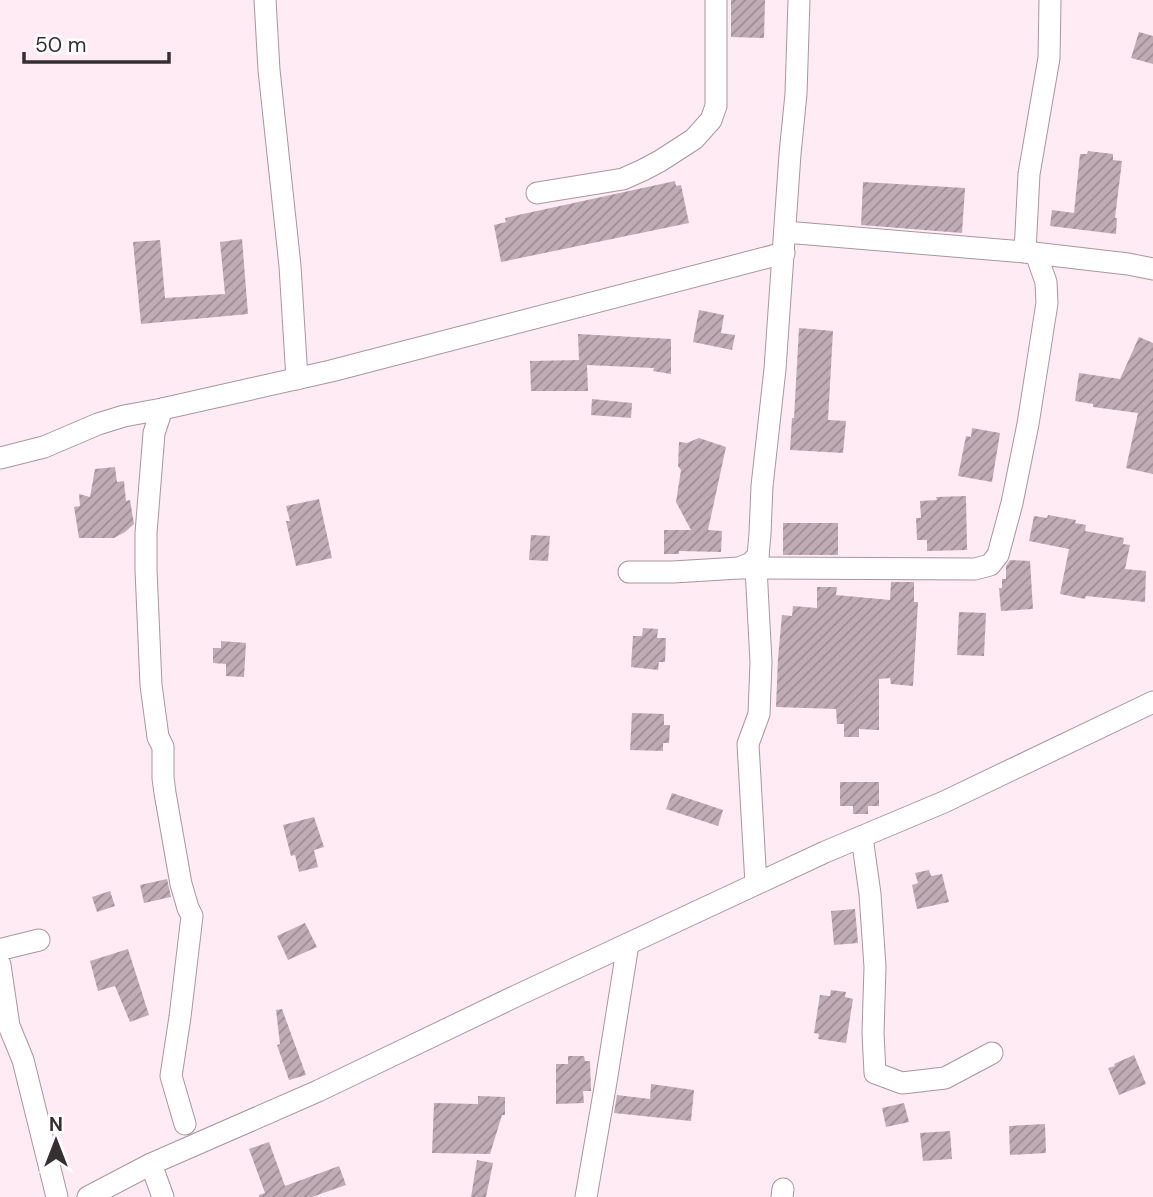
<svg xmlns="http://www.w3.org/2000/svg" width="1153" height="1197" viewBox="0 0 1153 1197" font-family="'DM Sans',sans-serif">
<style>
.building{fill:url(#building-hatch)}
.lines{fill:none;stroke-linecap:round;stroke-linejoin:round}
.minor-casing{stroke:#a8969e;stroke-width:23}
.minor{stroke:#fff;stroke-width:21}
</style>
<defs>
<pattern id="building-hatch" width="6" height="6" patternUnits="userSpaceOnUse" patternTransform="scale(1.75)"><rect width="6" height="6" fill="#bfacb4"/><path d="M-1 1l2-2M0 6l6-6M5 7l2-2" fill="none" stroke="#9c8c93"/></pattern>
</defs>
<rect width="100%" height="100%" fill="#ffebf4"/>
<!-- building -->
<g class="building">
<path d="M731,0H765L764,38L731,37Z"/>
<path d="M1139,32L1153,36V64L1131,58Z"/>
<path d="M1088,151L1113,154V160L1122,161L1115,218H1117L1116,234L1050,226L1052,210L1074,213L1080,154H1087Z"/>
<path d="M675,181L676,186L681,185L689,223L501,262L494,225L506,222L505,218Z"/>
<path d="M863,182L965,188L962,233L861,225Z"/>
<path d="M242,239L248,314L141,324L133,242L160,240L165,298L225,294L220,242Z"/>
<path d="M699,310L724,315L721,333L735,335L732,350L693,342Z"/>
<path d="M799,328L833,331L828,420L846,421L843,453L790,450L792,418H794Z"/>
<path d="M578,334L671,339V374L653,371L654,368L587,365L588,391H531L530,361L579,360Z"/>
<path d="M1139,337L1153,343V474L1126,468L1138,413L1093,407V404L1075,401L1079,373L1120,379Z"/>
<path d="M592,399L632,403L631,418L591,415Z"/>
<path d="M972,428L1000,433L992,482L958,476L966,436L971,437Z"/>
<path d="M699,438L726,447L708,530L722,531L721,552L679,551V554H664V530H691L676,502L681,470L678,466L679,442L687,443Z"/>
<path d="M115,467L117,482L124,481L126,501L130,500L134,524L125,532L114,538H79L74,507L80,506L79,494L90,497L95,469Z"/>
<path d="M966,496L967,550L927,551V540H917L916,518H921L920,501L937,500L936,497Z"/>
<path d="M319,499L332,558L296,566L286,521H290L286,506Z"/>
<path d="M1048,515L1076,520L1075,523L1086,525L1085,531L1124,538L1123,544L1130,545L1125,569L1146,571L1145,602L1086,596L1085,599L1060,594L1069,549L1029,541L1034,516L1047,518Z"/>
<rect x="783" y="523" width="55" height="32"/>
<path d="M531,535L550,536L548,561L529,560Z"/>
<path d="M1010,560L1030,561L1033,609L1001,611L999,588H1002V579H1006V566Z"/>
<path d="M891,582H914V602H918L913,686L891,684L890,678L879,679V730L859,729V737H844V724H837L836,709L776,707L778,658L782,615L792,616L793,606L817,608V587H837L836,595L890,600Z"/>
<path d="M959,612L986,613L984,656L957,655Z"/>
<path d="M643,628L658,629L657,638H666L665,662H659L658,670L631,667L633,636H642Z"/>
<path d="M221,641L246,643L244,677L226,676V664L213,663V648H221Z"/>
<path d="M632,713L664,714V725H670L669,743H663V751L630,750Z"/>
<path d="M840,782H879V806H868V814H853V806H840Z"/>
<path d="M672,793L723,810L718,826L666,809Z"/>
<path d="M314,817L324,847L314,850L318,867L299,872L295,855L291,856L283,825Z"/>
<path d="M929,870L931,876L942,874L949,902L917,909L912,885L918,883L915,873Z"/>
<path d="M167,879L171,897L144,903L140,885Z"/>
<path d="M110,891L115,906L97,912L92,897Z"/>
<path d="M855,909L858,943L834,945L831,911Z"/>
<path d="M305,923L317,947L288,960L277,936Z"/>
<path d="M128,949L149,1015L130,1022L115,986L98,991L90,961Z"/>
<path d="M831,990L846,992L845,997L853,999L846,1043L818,1039L819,1034L814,1033L820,995L830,996Z"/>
<path d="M282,1009L306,1075L289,1080L277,1045L280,1044L276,1010Z"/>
<path d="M1134,1055L1146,1084L1119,1095L1108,1068L1115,1066L1114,1064Z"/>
<path d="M568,1056H584L585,1061H590L591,1091H583L584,1103L556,1104V1064H568Z"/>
<path d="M651,1084L694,1090L691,1121L614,1113L617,1095L650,1099Z"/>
<path d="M478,1096L505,1097V1115H502L490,1154L432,1153L434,1103L478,1104Z"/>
<path d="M904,1103L909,1122L886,1127L882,1108Z"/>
<path d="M1045,1124L1046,1153L1010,1155L1009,1126Z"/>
<path d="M950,1131L952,1159L923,1161L920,1133Z"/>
<path d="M269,1142L285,1186L339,1166L346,1185L312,1197H259V1195L265,1193L249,1149Z"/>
<path d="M477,1160L493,1163L486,1197H471Z"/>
</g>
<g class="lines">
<defs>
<g id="minor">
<path d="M265,0L269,70L290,266L297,379"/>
<path d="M537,193L623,179L643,170L660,161L694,139L711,120L716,106V0"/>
<path d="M785,232L1025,252L1128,264L1153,269"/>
<path d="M1025,252L1029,174L1049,58L1050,0"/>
<path d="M162,409L154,433L146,533V570L151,685L158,737L163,747V778L165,793L181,884L188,908L192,916L180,1017L171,1076L185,1124"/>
<path d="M0,458L44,447L98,424L124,416L162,409L331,371L784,253"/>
<path d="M740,568L975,569L990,565L998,555L1012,503L1028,424L1047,303L1046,282L1036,254"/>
<path d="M629,572H673L739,568L751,563L758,556L760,534L762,486L775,369L790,154L796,94L799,0"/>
<path d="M862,837L870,894L875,967L873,1033L875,1073L902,1083L945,1078L992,1053"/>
<path d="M756,884L748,744L759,714L761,662L756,568L758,556"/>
<path d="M0,952L2,949L39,940"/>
<path d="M0,965L9,1026L23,1060L57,1197"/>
<path d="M151,1164L163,1197"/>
<path d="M88,1197L151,1164L318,1091L516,996L825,852L944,802L1153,702"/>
<path d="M586,1197L606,1082L628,944"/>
<path d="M782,1197L783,1189"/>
</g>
</defs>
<!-- minor casing -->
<use href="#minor" class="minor-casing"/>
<!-- minor -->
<use href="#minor" class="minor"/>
</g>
<!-- north arrow -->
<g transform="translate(56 1141)" stroke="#ffffff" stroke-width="5" paint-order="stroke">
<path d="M0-5L12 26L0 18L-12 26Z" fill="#362f32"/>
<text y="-10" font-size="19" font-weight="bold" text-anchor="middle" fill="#362f32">N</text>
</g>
<!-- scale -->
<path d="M24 52v10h145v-10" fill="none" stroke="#362f32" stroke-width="3.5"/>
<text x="35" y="52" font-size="21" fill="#362f32" stroke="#ffffff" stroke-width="5" paint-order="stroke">50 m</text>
</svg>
